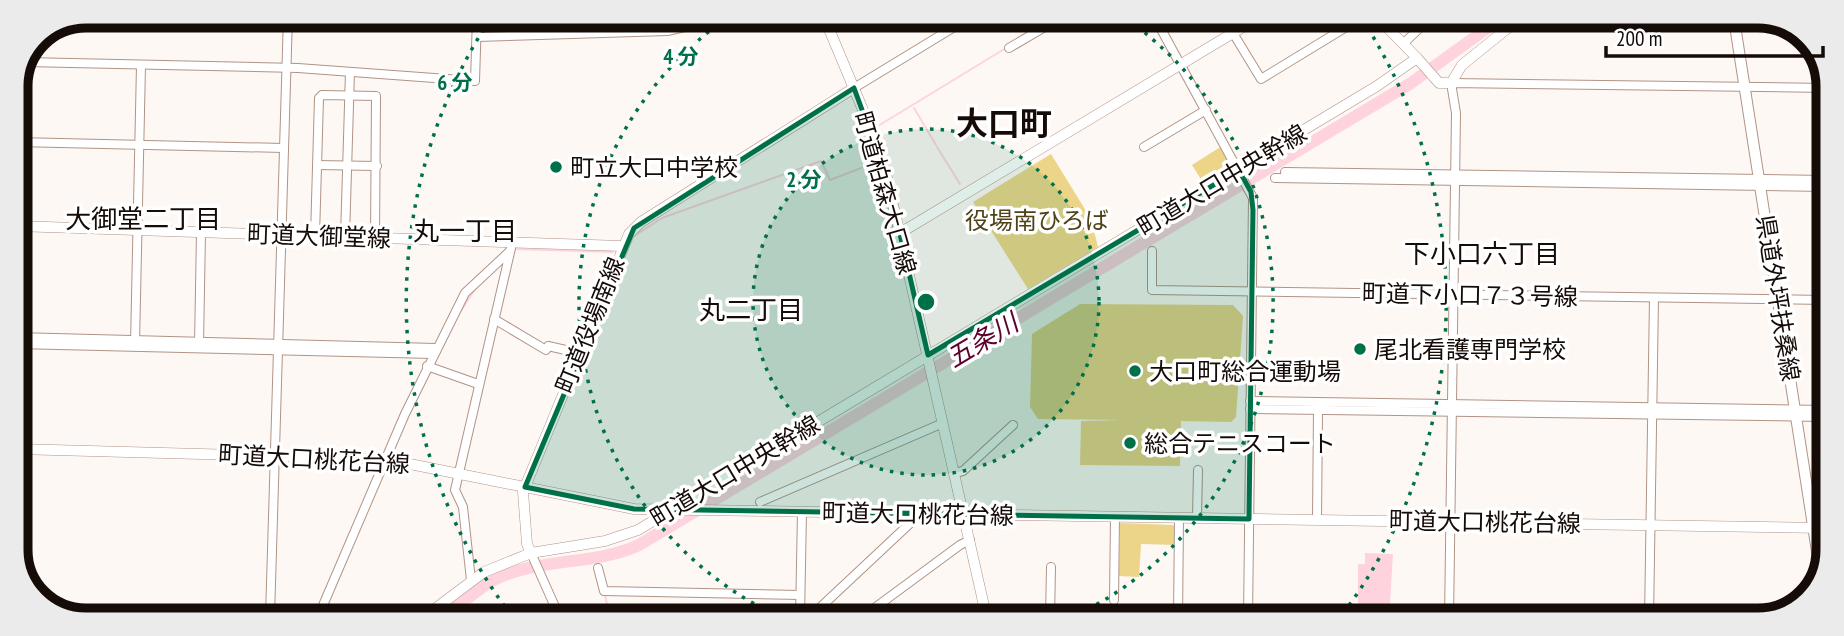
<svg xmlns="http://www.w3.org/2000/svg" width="1844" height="636" viewBox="0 0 1844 636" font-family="'PT Sans Narrow','Noto Sans JP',sans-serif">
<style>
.green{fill:#ecd488}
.water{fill:#fed3de}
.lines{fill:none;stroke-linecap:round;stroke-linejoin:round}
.stream{stroke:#fed3de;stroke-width:2}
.river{stroke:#fed3de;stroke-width:12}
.minor-casing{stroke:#b09486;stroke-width:10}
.tertiary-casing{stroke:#b09486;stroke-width:11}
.secondary-casing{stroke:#b09486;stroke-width:12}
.minor{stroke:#fff;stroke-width:8}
.tertiary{stroke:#fff;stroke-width:10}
.secondary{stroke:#fff;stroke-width:10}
.marked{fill:#007049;fill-opacity:0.2;stroke:#007049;stroke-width:5;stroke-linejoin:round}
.ring{fill:none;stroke:#007049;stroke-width:3.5;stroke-dasharray:3.5 7}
.poi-dot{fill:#007049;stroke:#fff;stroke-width:2.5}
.labels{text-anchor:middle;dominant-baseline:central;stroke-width:7;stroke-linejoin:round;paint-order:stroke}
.poi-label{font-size:24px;fill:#150b07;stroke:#fff;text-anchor:start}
.street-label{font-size:24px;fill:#150b07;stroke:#fff}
.park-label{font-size:24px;fill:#4f4217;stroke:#fff}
.neighbourhood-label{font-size:26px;fill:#150b07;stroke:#fff}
.water-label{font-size:26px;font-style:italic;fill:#5c002c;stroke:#fff}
.district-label{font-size:32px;font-weight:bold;fill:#150b07;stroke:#fff}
.rim{fill:none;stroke:#150b07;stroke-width:9}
.centre{fill:#007049;stroke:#fff;stroke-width:3.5}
.ring-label{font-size:21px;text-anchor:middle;font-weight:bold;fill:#007049;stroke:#fff;stroke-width:7;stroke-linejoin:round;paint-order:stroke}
</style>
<rect width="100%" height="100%" fill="#fef8f5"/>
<!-- green -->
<g class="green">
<path d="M1222,146L1231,167L1204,184L1192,165Z"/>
<path d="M1051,154L1091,219L1098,247L1028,289L973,202Z"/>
<path d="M1080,304L1233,305L1243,316L1236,417L1231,422L1181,421L1180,466L1080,465L1081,421L1121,420L1038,419L1030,407L1032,334Z"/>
<path d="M1120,523L1173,525L1176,528V545L1141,544L1139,577L1119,576Z"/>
</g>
<!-- water -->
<path class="water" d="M1365,553L1393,554L1389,619H1358V564H1365Z"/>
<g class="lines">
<!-- stream -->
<g class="stream">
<path d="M511,17L512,32L664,27"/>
<path d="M683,23L701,18"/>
<path d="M914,108L936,145"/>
<path d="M873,129L1006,48"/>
<path d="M937,147L960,184"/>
<path d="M631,238L662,218L821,161L830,180L869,165L872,162L862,135L868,131"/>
<path d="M514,249L612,252L615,249"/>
<path d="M461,311L475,289"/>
<path d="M605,595L610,618"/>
</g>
<!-- river -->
<path class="river" d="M445,617C460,604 475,591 492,581C536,557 594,566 639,545L1411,83L1500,19"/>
<defs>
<g id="minor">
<path d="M667,17V31"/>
<path d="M1155,18L1253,198L1248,619"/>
<path d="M1233,33L1261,79L1361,18"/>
<path d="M477,37L667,31L698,24L709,17"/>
<path d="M1404,43L1429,19"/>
<path d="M1009,48L1060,18"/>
<path d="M25,62L298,68L475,81L477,17"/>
<path d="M854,88L969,18"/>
<path d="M16,142L283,148"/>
<path d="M1144,147L1206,110"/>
<path d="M317,165L377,166"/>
<path d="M1285,172L1827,180"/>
<path d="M1275,178L1827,187"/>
<path d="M315,236L319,98L322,95L376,96L375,238"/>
<path d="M345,237L350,72"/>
<path d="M1152,251V290L1827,300"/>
<path d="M494,319L546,350L548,346L579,353"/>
<path d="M16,337L436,348"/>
<path d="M16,344L433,354"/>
<path d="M135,344L141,65"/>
<path d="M199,345L201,232"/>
<path d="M427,366L478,384"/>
<path d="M1250,401L1826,410"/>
<path d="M1250,409L1826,417"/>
<path d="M954,473L963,471L1013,425"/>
<path d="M760,502L943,423"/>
<path d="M1197,518L1198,470"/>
<path d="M1317,520L1318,410"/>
<path d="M531,553L560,618"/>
<path d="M598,568L604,591L800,595"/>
<path d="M471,580L463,507L455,490L511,248"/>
<path d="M1114,600L1115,517"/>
<path d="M820,608L827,618"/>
<path d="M270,617L288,16"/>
<path d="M318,617L405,414L465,293L510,251"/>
<path d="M800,618L802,512"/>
<path d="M809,618L920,514"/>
<path d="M861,618L960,545L970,540"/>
<path d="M1050,619L1051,567"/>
<path d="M1178,619L1179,518"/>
<path d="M1449,620L1456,113L1451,83L1828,88"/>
<path d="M1649,620L1654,298"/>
</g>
<g id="tertiary">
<path d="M824,17L868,122L887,178L987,619"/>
<path d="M1378,18L1417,58"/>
<path d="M16,226L622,246"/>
<path d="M900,233L1258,18"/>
<path d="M16,449L385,459L634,509L1825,528"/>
<path d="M531,553L605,541L638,530L1377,86L1417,58L1439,83H1451L1462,65L1519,19"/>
<path d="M424,617L484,572L531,553L527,544L523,492L629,234L641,222L854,88"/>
</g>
<path id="secondary" d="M1734,19L1821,577"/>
</defs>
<!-- minor casing -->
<use href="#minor" class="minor-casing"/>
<!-- tertiary casing -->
<use href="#tertiary" class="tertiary-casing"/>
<!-- secondary casing -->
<use href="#secondary" class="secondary-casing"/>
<!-- minor -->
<use href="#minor" class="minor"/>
<!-- tertiary -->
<use href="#tertiary" class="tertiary"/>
<!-- secondary -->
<use href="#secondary" class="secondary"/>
</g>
<!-- marked area -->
<path class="marked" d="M854,88L887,178L928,355L1239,170L1251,192L1253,210L1249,519L634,509L525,487L634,228Z"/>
<!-- distance rings -->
<circle cx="926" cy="302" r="173" fill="#007049" fill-opacity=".12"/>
<g class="ring">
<circle cx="926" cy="302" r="173"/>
<path d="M782 618A347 347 0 0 1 727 18M1128 20A347 347 0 0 1 1070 618"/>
<path d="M511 615A520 520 0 0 1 490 19M1362 19A520 520 0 0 1 1339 619"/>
</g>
<!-- markers -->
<g class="poi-dot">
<circle cx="556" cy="167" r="7"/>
<circle cx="1360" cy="349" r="7"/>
<circle cx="1135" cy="371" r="7"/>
<circle cx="1130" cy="443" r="7"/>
</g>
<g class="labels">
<!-- poi labels -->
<g class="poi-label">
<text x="570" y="167">町立大口中学校</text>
<text x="1374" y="349">尾北看護専門学校</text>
<text x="1149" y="371">大口町総合運動場</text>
<text x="1144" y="443">総合テニスコート</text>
</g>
<!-- street labels -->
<g class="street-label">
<text transform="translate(1222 180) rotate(-31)">町道大口中央幹線</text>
<text transform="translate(885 193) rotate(74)">町道柏森大口線</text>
<text transform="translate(319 236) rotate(2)">町道大御堂線</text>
<text transform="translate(1470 295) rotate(1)">町道下小口７３号線</text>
<text transform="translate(1778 298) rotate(81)">県道外坪扶桑線</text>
<text transform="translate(590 325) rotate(-68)">町道役場南線</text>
<text transform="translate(314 459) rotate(3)">町道大口桃花台線</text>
<text transform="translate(735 471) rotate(-31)">町道大口中央幹線</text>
<text transform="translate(918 514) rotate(1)">町道大口桃花台線</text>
<text transform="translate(1485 522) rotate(1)">町道大口桃花台線</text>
</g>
<!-- park labels -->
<g class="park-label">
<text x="1037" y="220">役場南ひろば</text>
</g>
<!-- neighbourhood labels -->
<g class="neighbourhood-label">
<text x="143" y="218">大御堂二丁目</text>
<text x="465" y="230">丸一丁目</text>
<text x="1482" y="253">下小口六丁目</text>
<text x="751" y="309">丸二丁目</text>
</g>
<!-- water labels -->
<g class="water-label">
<text transform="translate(982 340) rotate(-31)">五条川</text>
</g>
<!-- district labels -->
<g class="district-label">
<text x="1004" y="123">大口町</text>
</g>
</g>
<!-- crop -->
<path d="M0 0H1844V636H0ZM86 28H1758A58 58 0 0 1 1816 86V550A58 58 0 0 1 1758 608H86A58 58 0 0 1 28 550V86A58 58 0 0 1 86 28Z" fill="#ecebeb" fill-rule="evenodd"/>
<path class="rim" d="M86 28H1758A58 58 0 0 1 1816 86V550A58 58 0 0 1 1758 608H86A58 58 0 0 1 28 550V86A58 58 0 0 1 86 28Z"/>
<circle cx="926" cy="302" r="10" class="centre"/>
<g class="ring-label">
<text x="681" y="64">4 分</text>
<text x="455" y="90">6 分</text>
<text x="804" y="187">2 分</text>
</g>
<!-- scale -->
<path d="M1606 46v10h217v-10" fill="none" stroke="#150b07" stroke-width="3.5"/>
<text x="1616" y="46" font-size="21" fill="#150b07" stroke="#ffffff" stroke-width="5" paint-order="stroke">200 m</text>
</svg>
